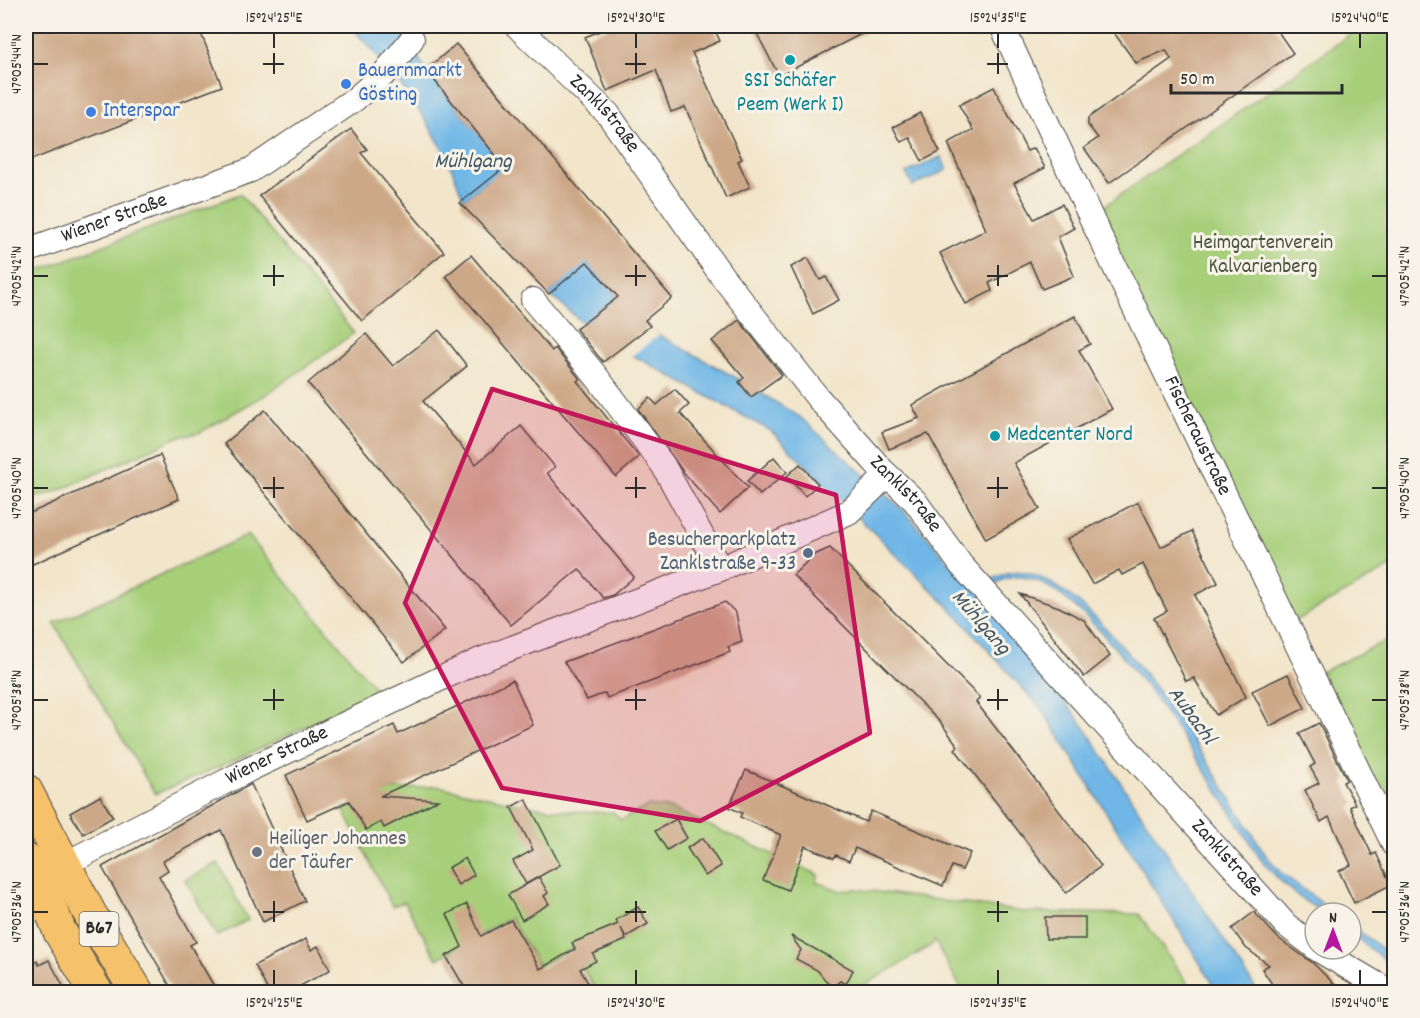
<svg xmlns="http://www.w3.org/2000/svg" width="1420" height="1018" viewBox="0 0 1420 1018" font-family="Dekko,sans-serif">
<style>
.green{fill:#a7cf7a;stroke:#697d52;stroke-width:1.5}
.water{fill:#6fb7e7;stroke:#4d7189;stroke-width:1.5}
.pier{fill:#f2e5ca}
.building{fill:#cda888}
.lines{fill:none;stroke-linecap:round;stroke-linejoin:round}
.street-casing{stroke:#494743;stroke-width:26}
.secondary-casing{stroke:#494743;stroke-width:35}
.primary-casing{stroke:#494743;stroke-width:35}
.street{stroke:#fff;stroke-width:24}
.secondary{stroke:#fbe6c4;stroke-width:33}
.primary{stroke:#f5c16b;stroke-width:33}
.marked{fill:#c2185b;fill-opacity:0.2;stroke:#c2185b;stroke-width:4.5;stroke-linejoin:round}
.ticks{fill:none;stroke:#2b2b2b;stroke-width:2}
.culture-dot{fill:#0f9aa8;stroke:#f7f3e8;stroke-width:2}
.shop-dot{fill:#3f7fe0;stroke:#f7f3e8;stroke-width:2}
.service-dot{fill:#5c6f8a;stroke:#f7f3e8;stroke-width:2}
.worship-dot{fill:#6b7280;stroke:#f7f3e8;stroke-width:2}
.labels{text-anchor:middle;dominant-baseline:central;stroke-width:6;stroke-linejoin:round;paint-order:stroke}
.shield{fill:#f7f3e8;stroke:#686764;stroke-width:1.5}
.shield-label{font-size:20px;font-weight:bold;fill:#2b2b2b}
.shop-label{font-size:21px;fill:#366cbe;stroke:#f7f3e8;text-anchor:start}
.culture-label{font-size:21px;fill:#0d838f;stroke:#f7f3e8}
.street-label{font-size:21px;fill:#2b2b2b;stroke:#f7f3e8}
.park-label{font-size:21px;fill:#4a543f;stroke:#f7f3e8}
.service-label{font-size:21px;fill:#4e5e75;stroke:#f7f3e8;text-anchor:end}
.worship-label{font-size:21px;fill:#5b616d;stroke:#f7f3e8;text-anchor:start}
.water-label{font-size:22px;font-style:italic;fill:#3f5563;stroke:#f7f3e8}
.neatline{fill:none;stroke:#2b2b2b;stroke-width:2}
.ticks-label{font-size:15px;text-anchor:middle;fill:#2b2b2b}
</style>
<rect width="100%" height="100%" fill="#f7f3e8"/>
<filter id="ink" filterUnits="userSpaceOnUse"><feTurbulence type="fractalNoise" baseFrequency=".0167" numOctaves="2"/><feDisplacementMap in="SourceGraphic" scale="12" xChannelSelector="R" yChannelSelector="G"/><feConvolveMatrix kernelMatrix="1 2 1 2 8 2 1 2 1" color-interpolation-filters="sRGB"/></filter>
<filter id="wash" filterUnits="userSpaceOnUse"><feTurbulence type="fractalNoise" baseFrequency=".008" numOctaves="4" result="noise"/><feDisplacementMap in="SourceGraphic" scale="24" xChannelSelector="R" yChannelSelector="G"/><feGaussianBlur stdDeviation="1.35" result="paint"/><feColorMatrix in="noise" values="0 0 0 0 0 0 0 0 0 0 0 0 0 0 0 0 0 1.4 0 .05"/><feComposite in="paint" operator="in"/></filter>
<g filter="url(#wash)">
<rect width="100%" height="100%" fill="#f2e5ca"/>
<!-- green -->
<g class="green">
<path d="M1362,26H1394V565L1294,622L1096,212Z"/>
<path d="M240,194L354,333L265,395L199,433L178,437L60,490L26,501V275Z"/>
<path d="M248,535L378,692L240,758L155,794L54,623Z"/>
<path d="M1394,637V825L1321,672Z"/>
<path d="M437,786C495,798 554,815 613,812L621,820L648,806L670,808L819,875L816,882L841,891L856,889L1025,912L1139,914L1194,992H963L934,940L932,945L853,992H597L571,949L539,966L510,918L437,959L404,902L392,906L343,809L392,790Z"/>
<path d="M218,863L248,920L217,936L185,880Z"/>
</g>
<!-- water -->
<g class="water">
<path d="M350,26H398L426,70L512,175L486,182L464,200C457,183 451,164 442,148C418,104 385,62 350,26Z"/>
<path d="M941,157L947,170L913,186L906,173Z"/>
<path d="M584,258L618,297L583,323L549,294L565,280L562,276Z"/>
<path d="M650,326L659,335L740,380L738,381L751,397L759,392L800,417L905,512L956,570L976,587C989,581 1008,569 1023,572C1108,589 1220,782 1265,854L1280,872L1335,913C1310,913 1274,876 1259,857C1221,796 1092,578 1018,577C1005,576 991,586 980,591L1083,725L1258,992H1218L1043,711L951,609L771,431L625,351Z"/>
<path d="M1351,925L1394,958V967L1351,934Z"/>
</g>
<!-- pier -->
<path class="pier" d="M650,323L659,335L630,357L620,349L650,326Z"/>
<g id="blocks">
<!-- building -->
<g class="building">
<path d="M26,26H198L222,86L26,162Z"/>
<path d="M612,26H713L720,41L692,53L742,159L738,161L750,187L726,198L685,107L671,112L656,70L607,91L585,37Z"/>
<path d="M753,26H877L779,76Z"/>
<path d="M1109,26H1274L1293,53L1109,183L1084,148L1098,138L1088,125V118L1171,59L1166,50L1136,63Z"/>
<path d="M456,44L672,298L645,320L650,326L603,362L576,329L618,297L587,262L549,294L460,203L505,167L426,70Z"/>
<path d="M994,87L1027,151L1034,148L1045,168L1014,183L1034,219L1062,204L1074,228L1058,237L1074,276L1042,289L1030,262L989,283L992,291L966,304L940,253L986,230L948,143L973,130L959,105Z"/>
<path d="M920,113L940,152L922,161L910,138L901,142L893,127Z"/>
<path d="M351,129L367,149L361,153L444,252L362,321L259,196Z"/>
<path d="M471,255L552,351L555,348L580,379L577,381L639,457L616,477L446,276Z"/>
<path d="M808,258L820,280L826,277L839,300L813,314L791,267Z"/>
<path d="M1075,316L1090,344L1079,350L1112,409L1014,463L1040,509L986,539L928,434L889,449L882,432L919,418L912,405Z"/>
<path d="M739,320L782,375L751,397L739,382L744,378L712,341Z"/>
<path d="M439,330L467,366L423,401L476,464L521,426L555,467L547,473L634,577L613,595L603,598L579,569L511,625L308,383L366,334L393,366Z"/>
<path d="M675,389L689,405L680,413L748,488L720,514L684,473L638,409L650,398L657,405Z"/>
<path d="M265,410L445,630L404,662L224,444Z"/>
<path d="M160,455L179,499L26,567V515Z"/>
<path d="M774,457L787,472L760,495L747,481Z"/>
<path d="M800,464L818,484L805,496L787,476Z"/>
<path d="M1138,502L1161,547L1192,531L1218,583L1195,595L1246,697L1216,715L1194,678L1186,681L1154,618L1167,611L1143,564L1122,575L1119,570L1092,584L1067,539Z"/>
<path d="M830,548L980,698L976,702L1101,866L1066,893L955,749L958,746L941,723L793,575L814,555Z"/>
<path d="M1020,594L1059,607L1084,620L1110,656L1084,677Z"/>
<path d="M725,602L736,613L742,642L728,647L730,652L607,698L605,693L587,700L564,662Z"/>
<path d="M1288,674L1305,708L1270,726L1252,691Z"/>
<path d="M513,680L533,725L380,796L438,800L384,828L381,822L366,830L349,801L307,820L286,775L394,725L398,734Z"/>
<path d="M1319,723L1347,780L1343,782L1355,804L1350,807L1372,855L1376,853L1391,885L1354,903L1339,871L1351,865L1329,817L1321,822L1305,790L1319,783L1310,767L1315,764L1299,733Z"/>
<path d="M746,770L866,822L871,811L970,853L962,870L952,866L943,886L855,848L849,861L836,855L834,858L805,846L788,890L763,880L781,835L740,817L742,813L729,807Z"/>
<path d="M251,784L305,901L263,922L221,830L163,861L168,870L159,876L196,942L190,945L218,993H174L102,867Z"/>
<path d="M100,796L113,817L83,834L70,813Z"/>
<path d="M526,799L560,865L526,884L513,861L533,850L511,807Z"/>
<path d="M676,819L687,838L667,850L655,831Z"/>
<path d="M703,838L721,866L705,876L687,848Z"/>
<path d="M465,858L474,875L458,885L448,868Z"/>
<path d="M539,877L548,893L544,896L549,904L522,920L508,895Z"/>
<path d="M467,904L481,936L511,920L540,969L575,949L572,943L618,924L616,920L638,907L648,924L626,937L621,928L626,940L593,954L596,961L580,969L594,993H468L446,956L462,947L447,914Z"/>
<path d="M1254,912L1278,938L1314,964L1343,993H1278L1262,969L1269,965L1246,948L1232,929Z"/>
<path d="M1045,917H1085V939H1046Z"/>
<path d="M791,936L853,970L846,984L840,981L832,988L817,970L796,959L801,950Z"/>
<path d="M306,939L311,950L318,946L330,970L287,993H269L255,965Z"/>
<path d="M49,960L67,993H26V969L37,961L39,965Z"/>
</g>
</g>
</g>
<g filter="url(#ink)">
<use href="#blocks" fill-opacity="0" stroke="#494743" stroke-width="1.5"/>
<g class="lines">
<defs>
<g id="street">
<path id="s1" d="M517,26L608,114L722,276L818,398L882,470L915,501L961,565L1286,925L1315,947"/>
<path id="s2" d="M1002,26L1094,224L1394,845"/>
<path id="s3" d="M26,251L251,170L355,99L383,75L412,39"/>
<path d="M533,300L596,376L663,465L720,569"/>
<path id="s4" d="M65,864L250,769L478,661L720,569L849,512L887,475"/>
<path d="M1317,949L1390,992"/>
</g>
<path id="secondary" d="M26,908L44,893L60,870"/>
<g id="primary">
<path d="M26,791L90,914L137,992"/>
<path d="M26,860L44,893L60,932L96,992"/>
</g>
</defs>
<!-- street casing -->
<use href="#street" class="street-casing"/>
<!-- secondary casing -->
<use href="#secondary" class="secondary-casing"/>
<!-- primary casing -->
<use href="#primary" class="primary-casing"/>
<!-- street -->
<use href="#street" class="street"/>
<!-- secondary -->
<use href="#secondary" class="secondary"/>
<!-- primary -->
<use href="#primary" class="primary"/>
</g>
</g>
<!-- marked area -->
<path class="marked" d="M492,389L836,495L870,733L700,821L502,788L405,603Z"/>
<!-- ticks -->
<path class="ticks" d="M274,33V48M636,33V48M998,33V48M1360,33V48M274,53V74M636,53V74M998,53V74M33,64H48M263,64H284M625,64H646M987,64H1008M274,265V286M636,265V286M998,265V286M33,276H48M263,276H284M625,276H646M987,276H1008M1372,276H1387M274,477V498M636,477V498M998,477V498M33,488H48M263,488H284M625,488H646M987,488H1008M1372,488H1387M274,689V710M636,689V710M998,689V710M33,700H48M263,700H284M625,700H646M987,700H1008M1372,700H1387M274,901V922M636,901V922M998,901V922M33,912H48M263,912H284M625,912H646M987,912H1008M1372,912H1387M274,970V985M636,970V985M998,970V985M1360,970V985"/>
<!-- markers -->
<g class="culture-dot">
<circle cx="790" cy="60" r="6"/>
<circle cx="995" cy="436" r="6"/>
</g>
<g class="shop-dot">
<circle cx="346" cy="84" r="6"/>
<circle cx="91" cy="112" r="6"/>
</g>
<circle class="service-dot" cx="808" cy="553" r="6"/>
<circle class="worship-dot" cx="257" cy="852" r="6"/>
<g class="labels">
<!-- shield labels -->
<rect class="shield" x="79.5" y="912" width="39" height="34" rx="4.5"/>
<g class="shield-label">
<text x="99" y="929">B67</text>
</g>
<!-- shop labels -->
<g class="shop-label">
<text x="358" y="72">Bauernmarkt<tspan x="358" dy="24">Gösting</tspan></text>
<text x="103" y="112">Interspar</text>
</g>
<!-- culture labels -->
<g class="culture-label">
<text x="790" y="82">SSI Schäfer<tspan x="790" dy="24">Peem (Werk I)</tspan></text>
<text x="1007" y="436" text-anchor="start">Medcenter Nord</text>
</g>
<!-- street labels -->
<g class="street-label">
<text stroke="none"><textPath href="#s1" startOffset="124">Zanklstraße</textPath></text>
<text stroke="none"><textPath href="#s3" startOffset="94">Wiener Straße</textPath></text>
<text stroke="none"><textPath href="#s2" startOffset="454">Fischeraustraße</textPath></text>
<text stroke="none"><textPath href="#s1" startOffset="610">Zanklstraße</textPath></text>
<text stroke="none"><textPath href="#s4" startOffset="238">Wiener Straße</textPath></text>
<text stroke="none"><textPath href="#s1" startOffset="1096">Zanklstraße</textPath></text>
</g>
<!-- park labels -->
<g class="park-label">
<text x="1263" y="244">Heimgartenverein<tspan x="1263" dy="24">Kalvarienberg</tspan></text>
</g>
<!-- service labels -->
<g class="service-label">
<text x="796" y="541">Besucherparkplatz<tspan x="796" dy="24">Zanklstraße 9-33</tspan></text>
</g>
<!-- worship labels -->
<g class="worship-label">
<text x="269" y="840">Heiliger Johannes<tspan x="269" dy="24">der Täufer</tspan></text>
</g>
<!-- water labels -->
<g class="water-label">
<text x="473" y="162">Mühlgang</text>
<text transform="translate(980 623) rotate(49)">Mühlgang</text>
<text transform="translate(1191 716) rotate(54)">Aubachl</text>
</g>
</g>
<!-- margin -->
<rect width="1420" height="1018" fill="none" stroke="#f7f3e8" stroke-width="66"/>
<!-- north arrow -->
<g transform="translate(1333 931)"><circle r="28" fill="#f7f3e8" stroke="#a5a39c" stroke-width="1.5"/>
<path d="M0-4.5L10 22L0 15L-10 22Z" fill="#b5179e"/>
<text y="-9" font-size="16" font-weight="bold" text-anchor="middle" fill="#2b2b2b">N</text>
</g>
<!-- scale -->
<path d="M1171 84v9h171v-9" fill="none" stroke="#2b2b2b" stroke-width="3"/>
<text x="1180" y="84" font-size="18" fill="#2b2b2b" stroke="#f7f3e8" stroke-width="4.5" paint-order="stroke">50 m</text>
<rect x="33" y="33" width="1354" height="952" class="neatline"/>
<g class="ticks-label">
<text x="274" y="22">15°24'25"E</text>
<text x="636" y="22">15°24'30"E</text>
<text x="998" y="22">15°24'35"E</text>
<text x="1360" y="22">15°24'40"E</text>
<text transform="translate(16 64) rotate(-90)" y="5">47°05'44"N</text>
<text transform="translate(16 276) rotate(-90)" y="5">47°05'42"N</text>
<text transform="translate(1404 276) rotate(-90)" y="5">47°05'42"N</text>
<text transform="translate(16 488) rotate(-90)" y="5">47°05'40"N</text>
<text transform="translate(1404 488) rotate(-90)" y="5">47°05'40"N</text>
<text transform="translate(16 700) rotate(-90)" y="5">47°05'38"N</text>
<text transform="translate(1404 700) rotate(-90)" y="5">47°05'38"N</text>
<text transform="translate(16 912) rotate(-90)" y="5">47°05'36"N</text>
<text transform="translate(1404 912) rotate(-90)" y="5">47°05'36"N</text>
<text x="274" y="1007">15°24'25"E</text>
<text x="636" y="1007">15°24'30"E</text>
<text x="998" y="1007">15°24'35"E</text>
<text x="1360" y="1007">15°24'40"E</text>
</g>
</svg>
